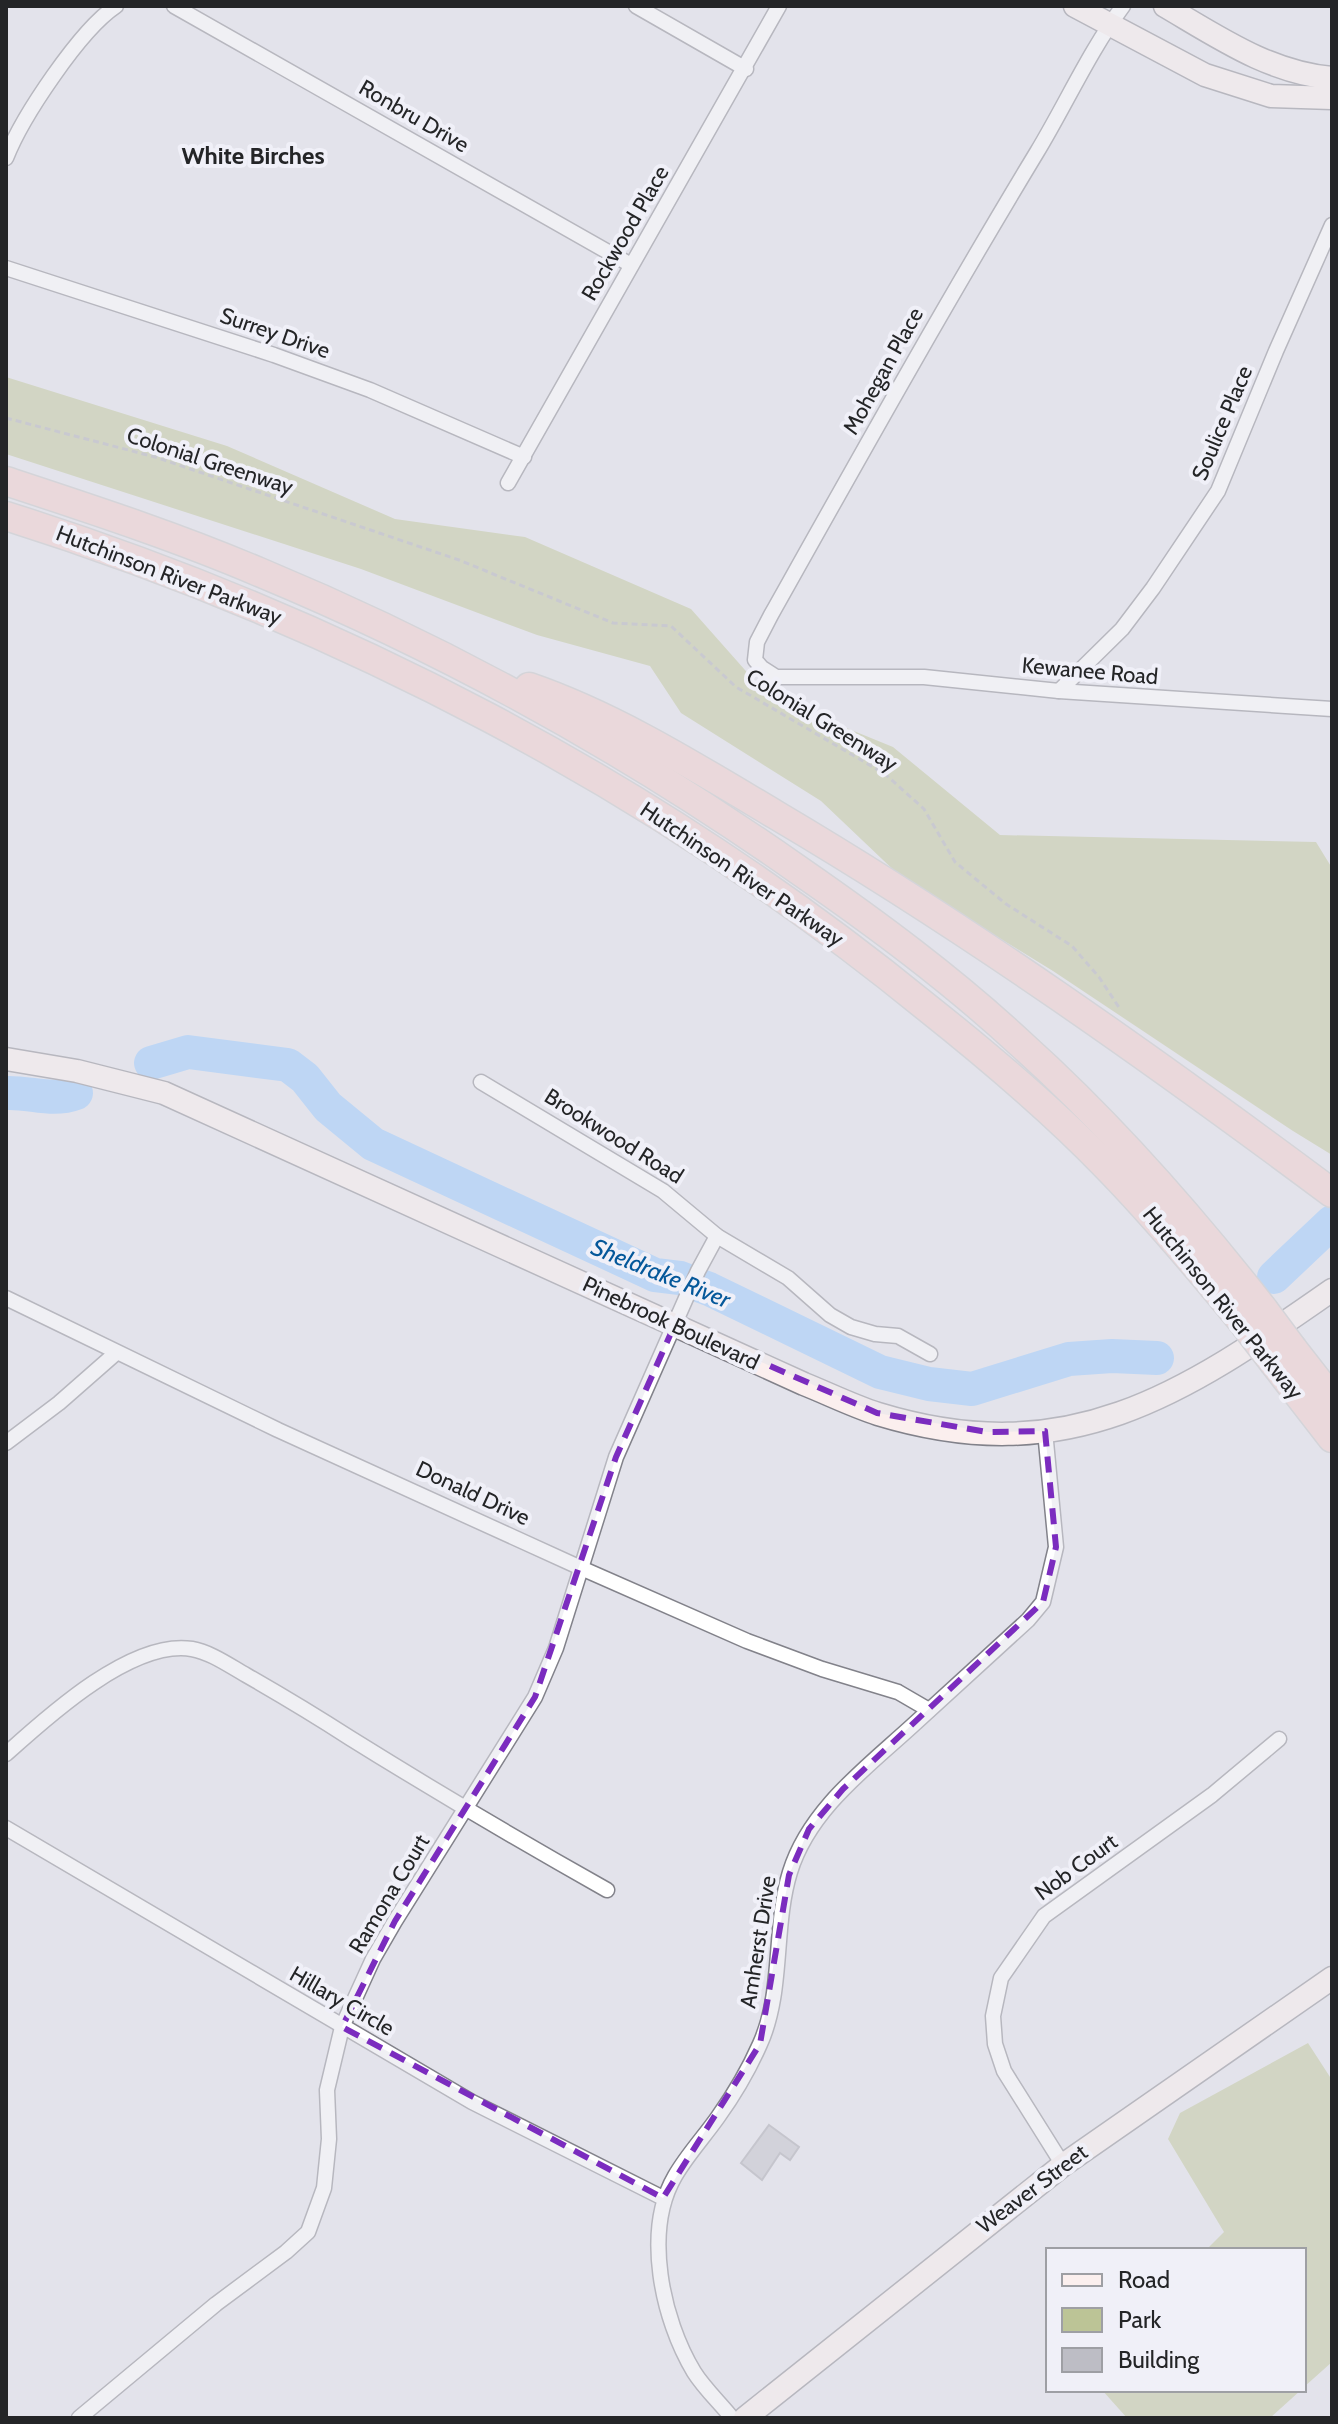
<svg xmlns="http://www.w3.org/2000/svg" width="1338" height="2424" viewBox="0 0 1338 2424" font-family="Cabin,sans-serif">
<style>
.green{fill:#bcc496}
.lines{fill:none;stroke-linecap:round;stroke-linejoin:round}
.river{stroke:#91c6ff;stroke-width:34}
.building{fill:#bdbdc5;stroke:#a1a1a9;stroke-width:2}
.street-casing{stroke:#82828a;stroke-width:17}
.secondary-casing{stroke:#82828a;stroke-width:25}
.highway-casing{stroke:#c2c2c3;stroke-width:31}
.path{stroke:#a9a9b0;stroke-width:3;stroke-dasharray:6 4;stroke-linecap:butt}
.street{stroke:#fff;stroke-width:14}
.secondary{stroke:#fbefee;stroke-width:22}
.highway{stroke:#f2cbc7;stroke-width:28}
.highway-bridge-casing{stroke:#c2c2c3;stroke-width:31;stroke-linecap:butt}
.highway-bridge{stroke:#f2cbc7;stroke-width:28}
.marked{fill:none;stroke:#7b2cbf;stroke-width:6;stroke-dasharray:16 10;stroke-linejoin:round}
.labels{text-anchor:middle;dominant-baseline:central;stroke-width:8;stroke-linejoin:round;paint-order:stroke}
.street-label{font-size:22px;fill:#242527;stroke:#f0f0f8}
.neighbourhood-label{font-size:24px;font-weight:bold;fill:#242527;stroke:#f0f0f8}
.water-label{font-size:24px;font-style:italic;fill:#05589a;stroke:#f0f0f8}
</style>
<rect width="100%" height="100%" fill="#e3e3eb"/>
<!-- green -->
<g class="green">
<path d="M6,377L227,446L395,519L525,537L691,609L768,696L893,747L1000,835L1316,842L1332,868V1155L1293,1131L1053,971L903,879L821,801L681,713L650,666L537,635L361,569L6,454Z"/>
<path d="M1308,2043L1332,2080V2362L1304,2387V2250H1206L1224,2232L1168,2139L1180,2113Z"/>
<path d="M1102,2390H1301L1270,2418H1127Z"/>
</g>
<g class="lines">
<!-- river -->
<g class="river">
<path d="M151,1063L188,1052L288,1065L305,1078L328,1107L373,1144L655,1275L680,1278L709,1289L880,1372L929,1384L972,1389L1069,1359L1112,1356L1157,1358"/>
<path d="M6,1093C31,1092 52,1102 76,1093"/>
<path d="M1274,1277L1332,1222"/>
</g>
</g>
<!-- building -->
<path class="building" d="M769,2125L799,2147L790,2160L780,2153L762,2180L741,2163Z"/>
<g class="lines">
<defs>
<g id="street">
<path d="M174,6L631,265"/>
<path d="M636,6L746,69"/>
<path d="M1123,6C1089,52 1066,104 1037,152C945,304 858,460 771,615L757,642L755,660L762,668L776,677H924L1059,691L1332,709"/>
<path d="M6,158C22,117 80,30 116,6"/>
<path d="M6,268L274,355L370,390L524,457"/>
<path d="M508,483L779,6"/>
<path d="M1059,691L1122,629L1153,588L1218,491L1276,351L1332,225"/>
<path d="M481,1082L663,1191L717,1236L788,1278L830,1315L851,1327L875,1334L898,1336L930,1354"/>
<path d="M6,1298L278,1430L581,1568L747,1641L822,1669L898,1692L929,1710"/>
<path d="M6,1443L59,1403L116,1353"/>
<path d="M6,1754C47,1717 132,1639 192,1649C210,1652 230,1666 246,1675C281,1695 316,1716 350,1738C435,1791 520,1841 607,1890"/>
<path d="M6,1828L472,2102L663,2198"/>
<path d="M1063,2165L1004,2071L995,2044L993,2016L1001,1978L1044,1916L1212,1795L1279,1739"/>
<path d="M79,2418L216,2304L286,2252L308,2232L324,2188L329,2139L327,2090L342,2027L373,1959L395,1921L535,1697L556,1648L616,1457L698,1271L717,1236"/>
<path d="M732,2418C720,2403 704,2388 694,2372C662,2319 643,2231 675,2176C687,2155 704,2137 718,2117C733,2096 749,2069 760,2044C784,1991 773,1927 790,1872C809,1810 866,1768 912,1726C951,1690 990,1655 1028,1620L1043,1602L1056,1547L1045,1431"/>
</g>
<g id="secondary">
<path d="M1075,6L1205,75L1271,96L1332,98"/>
<path d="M1165,6C1218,37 1270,73 1332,78"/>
<path d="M6,1059L77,1071L164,1093L804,1384C829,1394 853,1406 878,1414C1068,1472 1182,1395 1332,1290"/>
<path d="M745,2418L1063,2165L1332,1978"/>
</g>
<g id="highway">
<path d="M6,481C91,509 177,537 259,572C449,651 629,751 797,869C875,923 951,979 1021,1044C1111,1125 1190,1215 1264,1310"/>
<path d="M6,516C339,621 654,785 925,1006C988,1056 1050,1108 1106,1166C1155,1216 1200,1270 1245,1325"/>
<path d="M529,687C616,717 697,768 776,815C969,929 1152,1059 1332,1193"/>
<path d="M1293,1349L1332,1399"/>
<path d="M1274,1363L1332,1438"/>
</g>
</defs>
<!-- street casing -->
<use href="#street" class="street-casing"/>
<!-- secondary casing -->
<use href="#secondary" class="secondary-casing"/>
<!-- highway casing -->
<use href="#highway" class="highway-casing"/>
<!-- path -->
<path class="path" d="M6,418L155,457L459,560L613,623L671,626L736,687L885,774L924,809L955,862L1006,904L1072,946L1099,977L1120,1009"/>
<!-- street -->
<use href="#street" class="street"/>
<!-- secondary -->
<use href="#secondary" class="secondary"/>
<!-- highway -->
<use href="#highway" class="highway"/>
<defs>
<g id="highway-bridge">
<path d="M1264,1310L1293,1349"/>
<path d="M1245,1325L1274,1363"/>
</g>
</defs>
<!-- highway-bridge casing -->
<use href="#highway-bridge" class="highway-bridge-casing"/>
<!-- highway-bridge -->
<use href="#highway-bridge" class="highway-bridge"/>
</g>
<!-- marked area -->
<path d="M0 0H1338V2424H0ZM675,1324L877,1413L987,1432L1045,1431L1056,1547L1043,1602L843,1789L809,1829L789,1875L760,2044L663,2198L342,2027L395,1921L535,1697L616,1457Z" fill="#e3e3eb" fill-opacity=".55" fill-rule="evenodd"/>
<path class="marked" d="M675,1324L877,1413L987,1432L1045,1431L1056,1547L1043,1602L843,1789L809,1829L789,1875L760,2044L663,2198L342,2027L395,1921L535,1697L616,1457Z"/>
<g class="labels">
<!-- street labels -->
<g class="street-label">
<text transform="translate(414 116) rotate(30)">Ronbru Drive</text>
<text transform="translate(625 233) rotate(-60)">Rockwood Place</text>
<text transform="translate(275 333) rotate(19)">Surrey Drive</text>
<text transform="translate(883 371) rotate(-61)">Mohegan Place</text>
<text transform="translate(1222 423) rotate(-67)">Soulice Place</text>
<text transform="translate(210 461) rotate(18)">Colonial Greenway</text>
<text transform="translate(169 575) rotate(21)">Hutchinson River Parkway</text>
<text transform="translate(1090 671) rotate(5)">Kewanee Road</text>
<text transform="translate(822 720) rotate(32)">Colonial Greenway</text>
<text transform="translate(742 874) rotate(34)">Hutchinson River Parkway</text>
<text transform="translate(614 1136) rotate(32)">Brookwood Road</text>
<text transform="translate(1223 1303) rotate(51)">Hutchinson River Parkway</text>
<text transform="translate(671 1323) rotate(25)">Pinebrook Boulevard</text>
<text transform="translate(473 1493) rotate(25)">Donald Drive</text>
<text transform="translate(1076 1867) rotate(-36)">Nob Court</text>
<text transform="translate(389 1894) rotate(-59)">Ramona Court</text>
<text transform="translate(758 1942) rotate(-81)">Amherst Drive</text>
<text transform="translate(342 2001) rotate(30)">Hillary Circle</text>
<text transform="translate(1032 2189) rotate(-37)">Weaver Street</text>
</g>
<!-- neighbourhood labels -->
<g class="neighbourhood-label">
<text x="253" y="155">White Birches</text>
</g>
<!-- water labels -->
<g class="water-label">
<text transform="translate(661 1273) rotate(22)">Sheldrake River</text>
</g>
</g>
<!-- border -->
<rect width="1338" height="2424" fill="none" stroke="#242527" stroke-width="16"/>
<!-- legend -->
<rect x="1046" y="2248" width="260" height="144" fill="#f0f0f8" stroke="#9e9fa4" stroke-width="2"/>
<rect x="1062" y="2274" width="40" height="12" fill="#fbefee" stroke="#9e9fa4" stroke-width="2"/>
<text x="1118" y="2288" font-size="24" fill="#242527">Road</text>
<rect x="1062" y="2308" width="40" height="24" fill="#bcc496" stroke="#9e9fa4" stroke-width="2"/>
<text x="1118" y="2328" font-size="24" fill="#242527">Park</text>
<rect x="1062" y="2348" width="40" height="24" fill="#bdbdc5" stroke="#9e9fa4" stroke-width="2"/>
<text x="1118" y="2368" font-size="24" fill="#242527">Building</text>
</svg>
